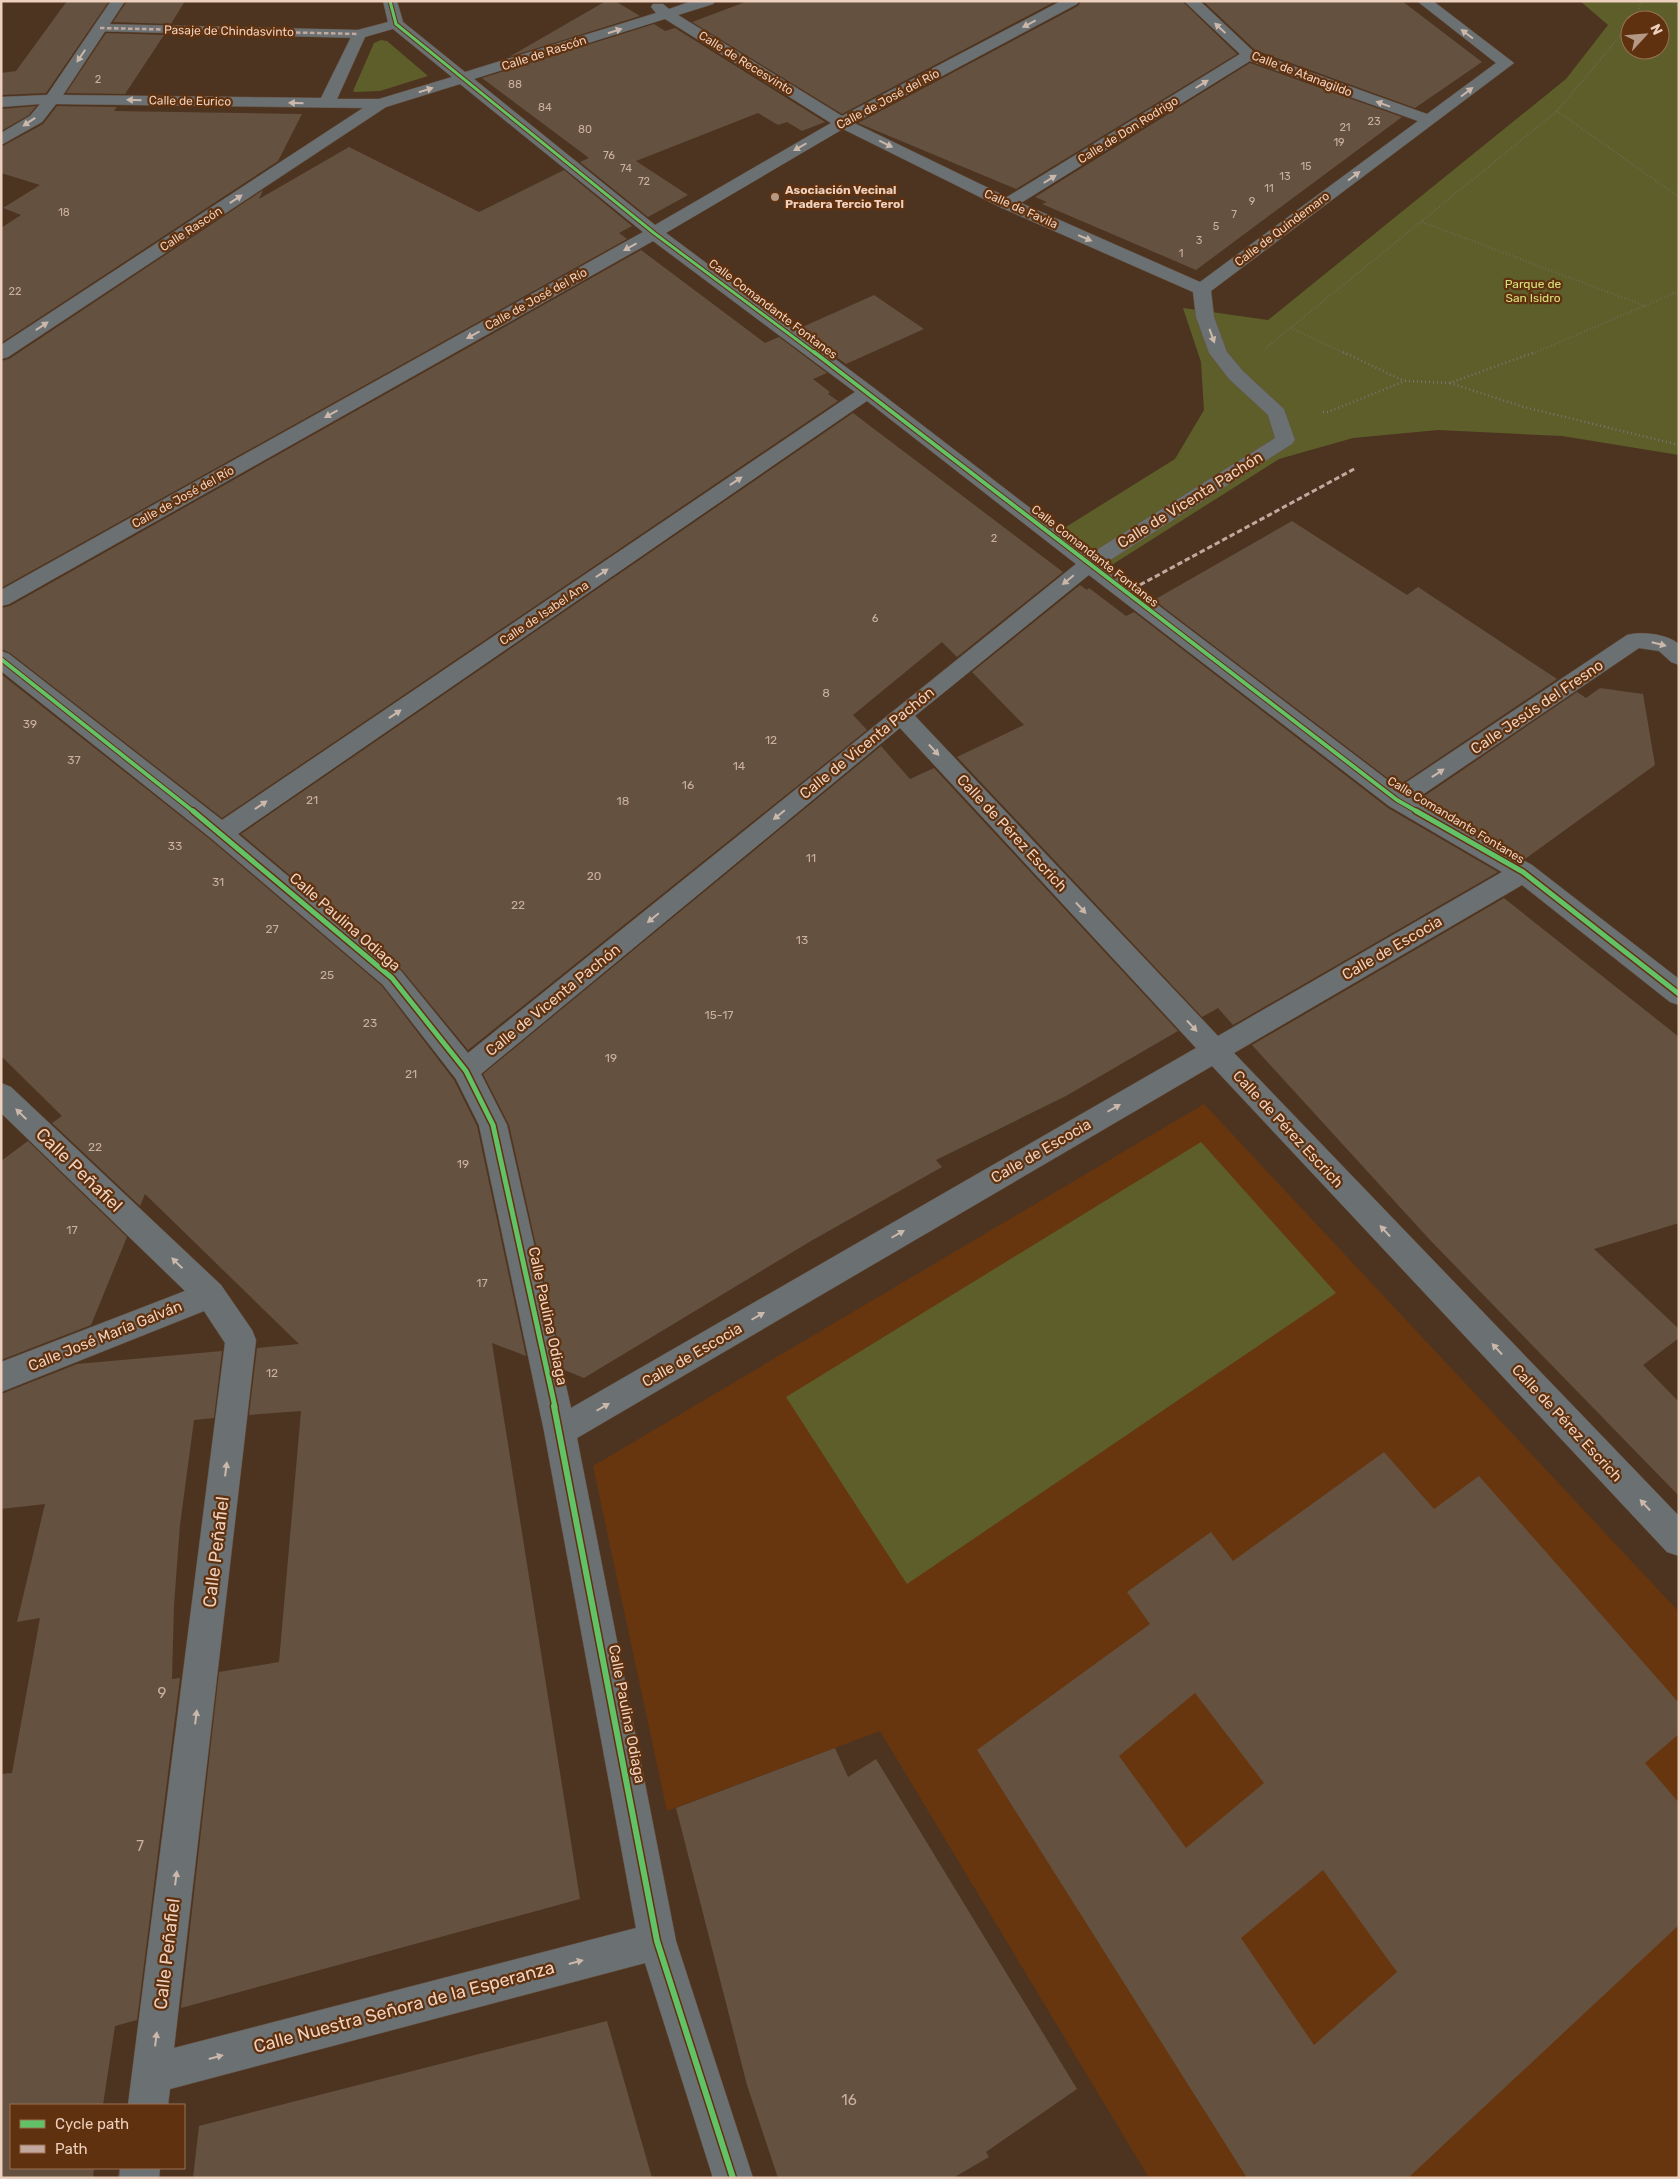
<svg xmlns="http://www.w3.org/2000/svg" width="1680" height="2179" viewBox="0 0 1680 2179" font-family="Rubik,sans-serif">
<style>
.built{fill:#67360f}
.green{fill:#5d5e2a;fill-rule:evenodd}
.building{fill:#64513f;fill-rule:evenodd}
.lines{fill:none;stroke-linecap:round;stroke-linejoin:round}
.pedestrian-casing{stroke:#675141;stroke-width:1}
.minor-casing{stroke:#675141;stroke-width:1}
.path-far1{stroke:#777471;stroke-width:2;stroke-dasharray:0.5 2.5;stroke-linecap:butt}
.path{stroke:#777471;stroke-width:2.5;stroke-dasharray:1 3;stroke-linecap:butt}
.pedestrian{fill:#6b7072;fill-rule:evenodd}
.minor{fill:#6b7072;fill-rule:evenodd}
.quiet-far1{stroke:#c3a89e;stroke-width:2.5;stroke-dasharray:4.5 2.5;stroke-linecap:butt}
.quiet{stroke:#c3a89e;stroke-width:3;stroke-dasharray:5.5 3;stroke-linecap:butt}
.cycleway-far3-casing{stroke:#60310e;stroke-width:5}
.cycleway-far2-casing{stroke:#60310e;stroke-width:6}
.cycleway-far1-casing{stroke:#60310e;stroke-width:8}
.cycleway-casing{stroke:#60310e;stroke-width:9}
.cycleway-far3{stroke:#61c268;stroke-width:3}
.cycleway-far2{stroke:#61c268;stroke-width:4}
.cycleway-far1{stroke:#61c268;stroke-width:5}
.cycleway{stroke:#61c268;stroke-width:6}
.oneway{fill:#ccb8ab}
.poi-dot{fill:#b59987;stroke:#60310e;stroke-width:2}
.labels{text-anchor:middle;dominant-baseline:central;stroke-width:4.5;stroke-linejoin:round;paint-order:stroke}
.far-number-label{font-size:11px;fill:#cbb09e}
.far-street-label{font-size:12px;fill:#edd0be;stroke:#60310e}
.far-poi-label{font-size:12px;font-weight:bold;fill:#edd0be;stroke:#60310e;text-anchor:start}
.far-park-label{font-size:12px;fill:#d7e07c;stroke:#60310e}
.number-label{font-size:12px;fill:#cbb09e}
.street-label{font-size:15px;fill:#edd0be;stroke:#60310e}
.near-number-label{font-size:15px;fill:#cbb09e}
.near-street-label{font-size:18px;fill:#edd0be;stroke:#60310e}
</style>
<rect width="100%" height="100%" fill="#4d3421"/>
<!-- built -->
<path class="built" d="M1204,1104L1679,1612V2178H1149L880,1731L667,1811L593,1466Z"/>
<!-- green -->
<g class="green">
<path d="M1580,1H1679V455L1562,436L1438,430L1353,438L1279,459L1099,573L1053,535L1175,459L1204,410L1201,362L1183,308L1268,320L1566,79L1608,25ZM1630,20H1660V50H1630Z"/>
<path d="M381,40L387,41L428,76L380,91L355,92L353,91L374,43Z"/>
<path d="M1201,1142L1336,1293L907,1584L786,1397Z"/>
</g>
<!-- building -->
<g class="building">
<path d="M67,1H109L46,93L1,95V73L16,71Z"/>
<path d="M127,1H185L171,24L113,22Z"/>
<path d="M606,1H615L640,16L509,57Z"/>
<path d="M748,1H1056L842,114L692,22Z"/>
<path d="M1081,1H1182L1237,54L1016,189L858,123L1078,6Z"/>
<path d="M1203,1H1402L1482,62L1415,108L1255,50Z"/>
<path d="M654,24L665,31L675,28L825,122L802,131L787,122L778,125L758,113L636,161L688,195L648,217L580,162L589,158L482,78Z"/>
<path d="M106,33L164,35L125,94L66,93Z"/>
<path d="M1250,63L1402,117L1196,270L1042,204L1047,202L1035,197Z"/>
<path d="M36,106L29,115L1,131V109Z"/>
<path d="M57,106L117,107L114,111L302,114L278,161L1,343V228L21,215L3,208L40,185L1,173V147L43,124Z"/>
<path d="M349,147L479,212L564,170L632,226L619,233L627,239L1,588V361L9,359L263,190L259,199Z"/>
<path d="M641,250L765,343L779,337L827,373L813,379L830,392L828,394L838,401L222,818L10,653L1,649V608L10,606Z"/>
<path d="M874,295L924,329L846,364L798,329Z"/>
<path d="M853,413L1063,572L957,657L942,642L853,715L867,730L468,1050L402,970L241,834Z"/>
<path d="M1292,521L1407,595L1418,587L1557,679L1398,786L1154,600Z"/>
<path d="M1080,585L1087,590L1089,588L1126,616L1134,612L1388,808L1498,872L1233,1025L1218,1008L1202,1017L957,757L1024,725L972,672Z"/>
<path d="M1,674L211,840L382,986L454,1080L477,1126L526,1356L492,1343L580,1899L181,2008L219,1672L279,1662L301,1411L249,1415L257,1348L299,1344L145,1194L140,1206L52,1123L62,1116L1,1056Z"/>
<path d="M1600,688L1643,694L1655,765L1525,859L1420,799L1577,692L1586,698Z"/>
<path d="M881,746L910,779L934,768L1178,1031L1066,1096L936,1160L942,1167L811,1241L584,1378L564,1370L509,1125L483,1074Z"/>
<path d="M1504,898L1679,1037V1223L1594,1249L1679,1329V1338L1643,1365L1679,1402V1496L1430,1240L1252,1045Z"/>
<path d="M28,1141L127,1237L91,1325L1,1360V1161Z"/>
<path d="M222,1351L214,1418L194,1420L180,1525L174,1605L172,1679L180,1678L137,2020L115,2026L103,2105H11V2168H94L93,2178H1V1774L12,1773L40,1618L17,1622L45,1504L1,1509V1394L77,1364Z"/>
<path d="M1384,1452L1434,1509L1479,1476L1679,1703V1734L1645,1763L1679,1803V1925L1408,2178H1247L977,1750L1150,1624L1127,1592L1211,1532L1233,1561ZM1195,1693L1264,1783L1186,1848L1119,1756ZM1323,1870L1397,1972L1314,2045L1241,1938Z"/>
<path d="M835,1748L848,1777L876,1759L1077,2089L986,2152L989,2157L953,2178H778L747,2085L676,1808Z"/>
<path d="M607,2021L652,2178H193L199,2126Z"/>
</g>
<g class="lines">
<defs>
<path id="pedestrian" d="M100,24L359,30L364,31L366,34L364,37L359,38L95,31L93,28L95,25Z"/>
<g id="minor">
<path d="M111,1H125L63,95L321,98L354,31L388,22L383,1H397L403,22L465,72L656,13L651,7L653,4H663L669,9L692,1H715L713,4L678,15L842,116L1061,1H1079L1077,4L854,123L1007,197L1240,54L1184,1H1200L1254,52L1427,114L1496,63L1417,1H1433L1514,63L1211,291L1214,317L1227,352L1243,371L1284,409L1295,440L1292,444L1104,564L1398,788L1627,635C1642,631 1667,634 1679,644V665L1671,662L1659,651L1639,648L1416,799L1532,865L1679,979V1005L1670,1002L1522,885L1234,1053L1679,1516V1556L1667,1552L1212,1066L577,1438L676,1941L753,2178H713L645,1963L170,2089L168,2105H128L225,1343L204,1311L1,1392V1362L185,1291L1,1113V1083L11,1087L221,1285L252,1330L256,1340L174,2048L636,1928L544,1431L479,1125L456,1079L383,985L212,839L1,671V651L9,654L222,820L855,392L653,241L9,604L1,606V590L643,232L460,84L386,107L8,357L1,359V345L363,108L56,104L42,122L1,145V133L30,116L40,104L1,107V97L47,95ZM665,19L831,123L655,225L474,79ZM393,29L452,77L379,99H337L365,37ZM1250,61L1418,121L1200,282L1021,203ZM843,129L1002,208L1193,292L1196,317L1209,353L1229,379L1268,415L1275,438L1090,554L874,388L666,233ZM867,401L1076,564L468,1053L401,971L238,834ZM1089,575L1389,806L1502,872L1218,1036L915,716ZM900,728L1196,1048L571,1408L507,1125L481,1074Z"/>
<path d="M120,2168H160L159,2178H119Z"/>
</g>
</defs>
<!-- pedestrian casing -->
<use href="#pedestrian" class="pedestrian-casing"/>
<!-- minor casing -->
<use href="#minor" class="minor-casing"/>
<!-- path-far1 -->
<g class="path-far1">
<path d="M1672,1L1679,7"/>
<path d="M1634,20L1642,1"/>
<path d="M1557,111L1679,197"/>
<path d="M1422,222L1645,306"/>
<path d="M1291,328L1346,354"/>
<path d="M1267,347L1557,111L1630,24"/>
<path d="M1532,354L1679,291"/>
</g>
<!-- path -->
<g class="path">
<path d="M1343,352L1404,381"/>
<path d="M1450,383L1524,407L1679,445"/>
<path d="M1323,412H1328L1405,381L1450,383L1535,352"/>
</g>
<!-- pedestrian -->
<use href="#pedestrian" class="pedestrian"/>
<!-- minor -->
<use href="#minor" class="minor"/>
<!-- quiet-far1 -->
<path class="quiet-far1" d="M100,28L359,34"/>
<!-- quiet -->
<path class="quiet" d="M1125,593L1356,468"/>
<defs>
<path id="cycleway-far3" d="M390,1L396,24L654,233L816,354"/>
<g id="cycleway-far2">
<path d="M814,352L1397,800L1418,812"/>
<path d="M1,659L194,812"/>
</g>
<g id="cycleway-far1">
<path d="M193,811L392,978L466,1071L493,1125L555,1407"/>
<path d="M1416,811L1523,872L1679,994"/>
</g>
<path id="cycleway" d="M554,1406L657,1941L733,2178"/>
</defs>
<!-- cycleway-far3 casing -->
<use href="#cycleway-far3" class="cycleway-far3-casing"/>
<!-- cycleway-far2 casing -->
<use href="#cycleway-far2" class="cycleway-far2-casing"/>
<!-- cycleway-far1 casing -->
<use href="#cycleway-far1" class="cycleway-far1-casing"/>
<!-- cycleway casing -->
<use href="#cycleway" class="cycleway-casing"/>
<!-- cycleway-far3 -->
<use href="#cycleway-far3" class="cycleway-far3"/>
<!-- cycleway-far2 -->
<use href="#cycleway-far2" class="cycleway-far2"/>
<!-- cycleway-far1 -->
<use href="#cycleway-far1" class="cycleway-far1"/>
<!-- cycleway -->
<use href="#cycleway" class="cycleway"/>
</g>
<!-- one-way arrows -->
<defs><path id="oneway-solid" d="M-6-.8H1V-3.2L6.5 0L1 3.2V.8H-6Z" transform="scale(1.25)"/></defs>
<g class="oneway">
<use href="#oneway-solid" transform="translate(1029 24) rotate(152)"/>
<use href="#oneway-solid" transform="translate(1220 28) rotate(-137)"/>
<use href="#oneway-solid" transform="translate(615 31) rotate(-18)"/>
<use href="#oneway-solid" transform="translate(1467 34) rotate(-143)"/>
<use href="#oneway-solid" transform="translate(81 56) rotate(124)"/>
<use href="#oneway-solid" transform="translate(1202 84) rotate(-32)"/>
<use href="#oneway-solid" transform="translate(426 90) rotate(-17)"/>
<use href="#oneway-solid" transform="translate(1467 92) rotate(-37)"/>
<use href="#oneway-solid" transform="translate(134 100) rotate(-179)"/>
<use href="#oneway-solid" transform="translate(296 103) rotate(-179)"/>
<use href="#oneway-solid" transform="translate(1383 104) rotate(-160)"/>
<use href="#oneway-solid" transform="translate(29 122) rotate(146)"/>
<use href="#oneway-solid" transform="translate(886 144) rotate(26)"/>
<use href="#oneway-solid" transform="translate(800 147) rotate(150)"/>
<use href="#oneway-solid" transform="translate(1354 176) rotate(-37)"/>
<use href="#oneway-solid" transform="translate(1050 179) rotate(-32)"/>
<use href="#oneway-solid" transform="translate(236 199) rotate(-33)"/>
<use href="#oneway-solid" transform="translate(1085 238) rotate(23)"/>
<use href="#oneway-solid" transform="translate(630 247) rotate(151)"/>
<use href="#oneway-solid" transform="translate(42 326) rotate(-33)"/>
<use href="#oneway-solid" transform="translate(473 335) rotate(151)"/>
<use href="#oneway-solid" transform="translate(1212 336) rotate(70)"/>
<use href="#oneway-solid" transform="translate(331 414) rotate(151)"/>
<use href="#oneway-solid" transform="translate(736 481) rotate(-34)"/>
<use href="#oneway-solid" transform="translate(602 573) rotate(-34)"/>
<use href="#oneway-solid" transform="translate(1068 580) rotate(141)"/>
<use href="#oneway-solid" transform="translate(1659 644) rotate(14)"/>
<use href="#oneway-solid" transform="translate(395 714) rotate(-34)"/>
<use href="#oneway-solid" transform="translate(934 750) rotate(47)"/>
<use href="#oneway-solid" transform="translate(1438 773) rotate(-34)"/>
<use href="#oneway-solid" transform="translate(261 805) rotate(-34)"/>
<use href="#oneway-solid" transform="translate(779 815) rotate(141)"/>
<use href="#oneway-solid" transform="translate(1081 908) rotate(47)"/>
<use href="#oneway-solid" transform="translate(653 918) rotate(141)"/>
<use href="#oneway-solid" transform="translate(1192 1026) rotate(47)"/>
<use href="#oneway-solid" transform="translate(1114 1108) rotate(-30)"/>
<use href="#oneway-solid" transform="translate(21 1114) rotate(-136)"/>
<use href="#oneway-solid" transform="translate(1385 1231) rotate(-133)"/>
<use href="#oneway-solid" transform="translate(898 1234) rotate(-30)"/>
<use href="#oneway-solid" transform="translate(177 1263) rotate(-136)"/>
<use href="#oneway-solid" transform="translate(758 1316) rotate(-30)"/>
<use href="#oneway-solid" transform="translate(1497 1349) rotate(-133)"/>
<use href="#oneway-solid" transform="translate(603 1407) rotate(-30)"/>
<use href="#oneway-solid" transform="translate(226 1469) rotate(-83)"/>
<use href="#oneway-solid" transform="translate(1645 1505) rotate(-133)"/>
<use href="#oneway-solid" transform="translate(196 1717) rotate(-83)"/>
<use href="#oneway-solid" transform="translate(176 1878) rotate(-83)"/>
<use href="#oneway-solid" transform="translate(576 1962) rotate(-15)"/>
<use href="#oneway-solid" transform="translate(156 2039) rotate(-83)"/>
<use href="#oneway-solid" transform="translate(216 2057) rotate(-15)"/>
</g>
<!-- markers -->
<circle class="poi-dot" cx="775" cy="197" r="5"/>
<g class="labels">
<!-- far-number labels -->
<g class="far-number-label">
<text x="98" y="79">2</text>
<text x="515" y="84">88</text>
<text x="545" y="107">84</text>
<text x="1374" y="121">23</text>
<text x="1345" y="127">21</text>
<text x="585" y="129">80</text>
<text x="1339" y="142">19</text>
<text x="609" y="155">76</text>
<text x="1306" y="166">15</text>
<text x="626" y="168">74</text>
<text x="1285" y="176">13</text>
<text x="644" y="181">72</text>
<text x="1269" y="188">11</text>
<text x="1252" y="201">9</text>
<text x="64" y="212">18</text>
<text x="1234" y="214">7</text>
<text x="1216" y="226">5</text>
<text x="1199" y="240">3</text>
<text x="1181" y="253">1</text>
<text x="15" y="291">22</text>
<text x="994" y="538">2</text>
<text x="875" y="618">6</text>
</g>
<!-- far-street labels -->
<g class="far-street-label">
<text transform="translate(229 31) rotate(1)">Pasaje de Chindasvinto</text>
<text transform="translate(544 53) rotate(-18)">Calle de Rascón</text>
<text transform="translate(746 63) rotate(32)">Calle de Recesvinto</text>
<text transform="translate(1302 74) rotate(21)">Calle de Atanagildo</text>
<text transform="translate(888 99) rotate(-28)">Calle de José del Río</text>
<text transform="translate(190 101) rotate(1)">Calle de Eurico</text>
<text transform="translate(1128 130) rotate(-32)">Calle de Don Rodrigo</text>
<text transform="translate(1021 209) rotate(24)">Calle de Favila</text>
<text transform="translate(191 229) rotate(-33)">Calle Rascón</text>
<text transform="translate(1282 229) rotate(-37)">Calle de Quindemaro</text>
<text transform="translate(536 299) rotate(-29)">Calle de José del Río</text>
<text transform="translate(773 309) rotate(37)">Calle Comandante Fontanes</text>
<text transform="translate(183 497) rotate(-29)">Calle de José del Río</text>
<text transform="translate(1095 556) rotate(38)">Calle Comandante Fontanes</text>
<text transform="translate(544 613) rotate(-34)">Calle de Isabel Ana</text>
<text transform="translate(1456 820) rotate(31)">Calle Comandante Fontanes</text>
</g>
<!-- far-poi labels -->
<g class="far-poi-label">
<text x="785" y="190">Asociación Vecinal<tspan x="785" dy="14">Pradera Tercio Terol</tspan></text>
</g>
<!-- far-park labels -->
<g class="far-park-label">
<text x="1533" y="284">Parque de<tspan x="1533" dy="14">San Isidro</tspan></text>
</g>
<!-- number labels -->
<g class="number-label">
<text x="826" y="693">8</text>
<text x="30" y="724">39</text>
<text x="771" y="740">12</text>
<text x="74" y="760">37</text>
<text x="739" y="766">14</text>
<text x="688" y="785">16</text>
<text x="312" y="800">21</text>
<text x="623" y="801">18</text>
<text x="175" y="846">33</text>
<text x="811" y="858">11</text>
<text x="594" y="876">20</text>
<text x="218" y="882">31</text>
<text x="518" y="905">22</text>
<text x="272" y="929">27</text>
<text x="802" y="940">13</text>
<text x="327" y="975">25</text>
<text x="719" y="1015">15-17</text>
<text x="370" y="1023">23</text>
<text x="611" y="1058">19</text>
<text x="411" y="1074">21</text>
<text x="95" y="1147">22</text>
<text x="463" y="1164">19</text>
<text x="72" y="1230">17</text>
<text x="482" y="1283">17</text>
<text x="272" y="1373">12</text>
</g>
<!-- street labels -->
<g class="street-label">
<text transform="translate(1190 500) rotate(-32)">Calle de Vicenta Pachón</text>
<text transform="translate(1537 707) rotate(-34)">Calle Jesús del Fresno</text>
<text transform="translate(867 743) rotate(-39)">Calle de Vicenta Pachón</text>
<text transform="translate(1012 833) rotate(47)">Calle de Pérez Escrich</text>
<text transform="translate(345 922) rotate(41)">Calle Paulina Odiaga</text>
<text transform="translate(1392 948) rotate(-30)">Calle de Escocia</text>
<text transform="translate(553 1000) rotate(-39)">Calle de Vicenta Pachón</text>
<text transform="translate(1288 1129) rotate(47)">Calle de Pérez Escrich</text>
<text transform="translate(1041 1151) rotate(-30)">Calle de Escocia</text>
<text transform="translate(548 1316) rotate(78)">Calle Paulina Odiaga</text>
<text transform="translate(105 1336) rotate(-22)">Calle José María Galván</text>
<text transform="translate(692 1355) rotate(-30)">Calle de Escocia</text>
<text transform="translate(1567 1423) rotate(47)">Calle de Pérez Escrich</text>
<text transform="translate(627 1714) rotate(79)">Calle Paulina Odiaga</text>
</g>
<!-- near-number labels -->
<g class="near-number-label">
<text x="162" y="1693">9</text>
<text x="140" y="1846">7</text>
<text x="849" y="2100">16</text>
</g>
<!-- near-street labels -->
<g class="near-street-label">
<text transform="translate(79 1170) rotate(44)">Calle Peñafiel</text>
<text transform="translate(216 1552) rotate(-83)">Calle Peñafiel</text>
<text transform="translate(167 1954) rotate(-83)">Calle Peñafiel</text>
<text transform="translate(404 2007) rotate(-15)">Calle Nuestra Señora de la Esperanza</text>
</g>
</g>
<!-- border -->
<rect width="1680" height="2179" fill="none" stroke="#edd0be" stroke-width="5"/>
<!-- legend -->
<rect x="10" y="2104" width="175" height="65" fill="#60310e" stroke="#987154"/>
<rect x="20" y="2120" width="25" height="8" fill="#61c268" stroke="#987154"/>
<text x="55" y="2129" font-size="15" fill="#edd0be">Cycle path</text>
<rect x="20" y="2145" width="25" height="8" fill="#c3a89e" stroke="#987154"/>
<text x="55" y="2154" font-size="15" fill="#edd0be">Path</text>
<!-- north arrow -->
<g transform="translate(1645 35) rotate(64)"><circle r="24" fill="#60310e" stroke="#987154"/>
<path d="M0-4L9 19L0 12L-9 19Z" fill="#b59987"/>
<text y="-8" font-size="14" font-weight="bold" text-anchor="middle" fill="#edd0be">N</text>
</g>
</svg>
